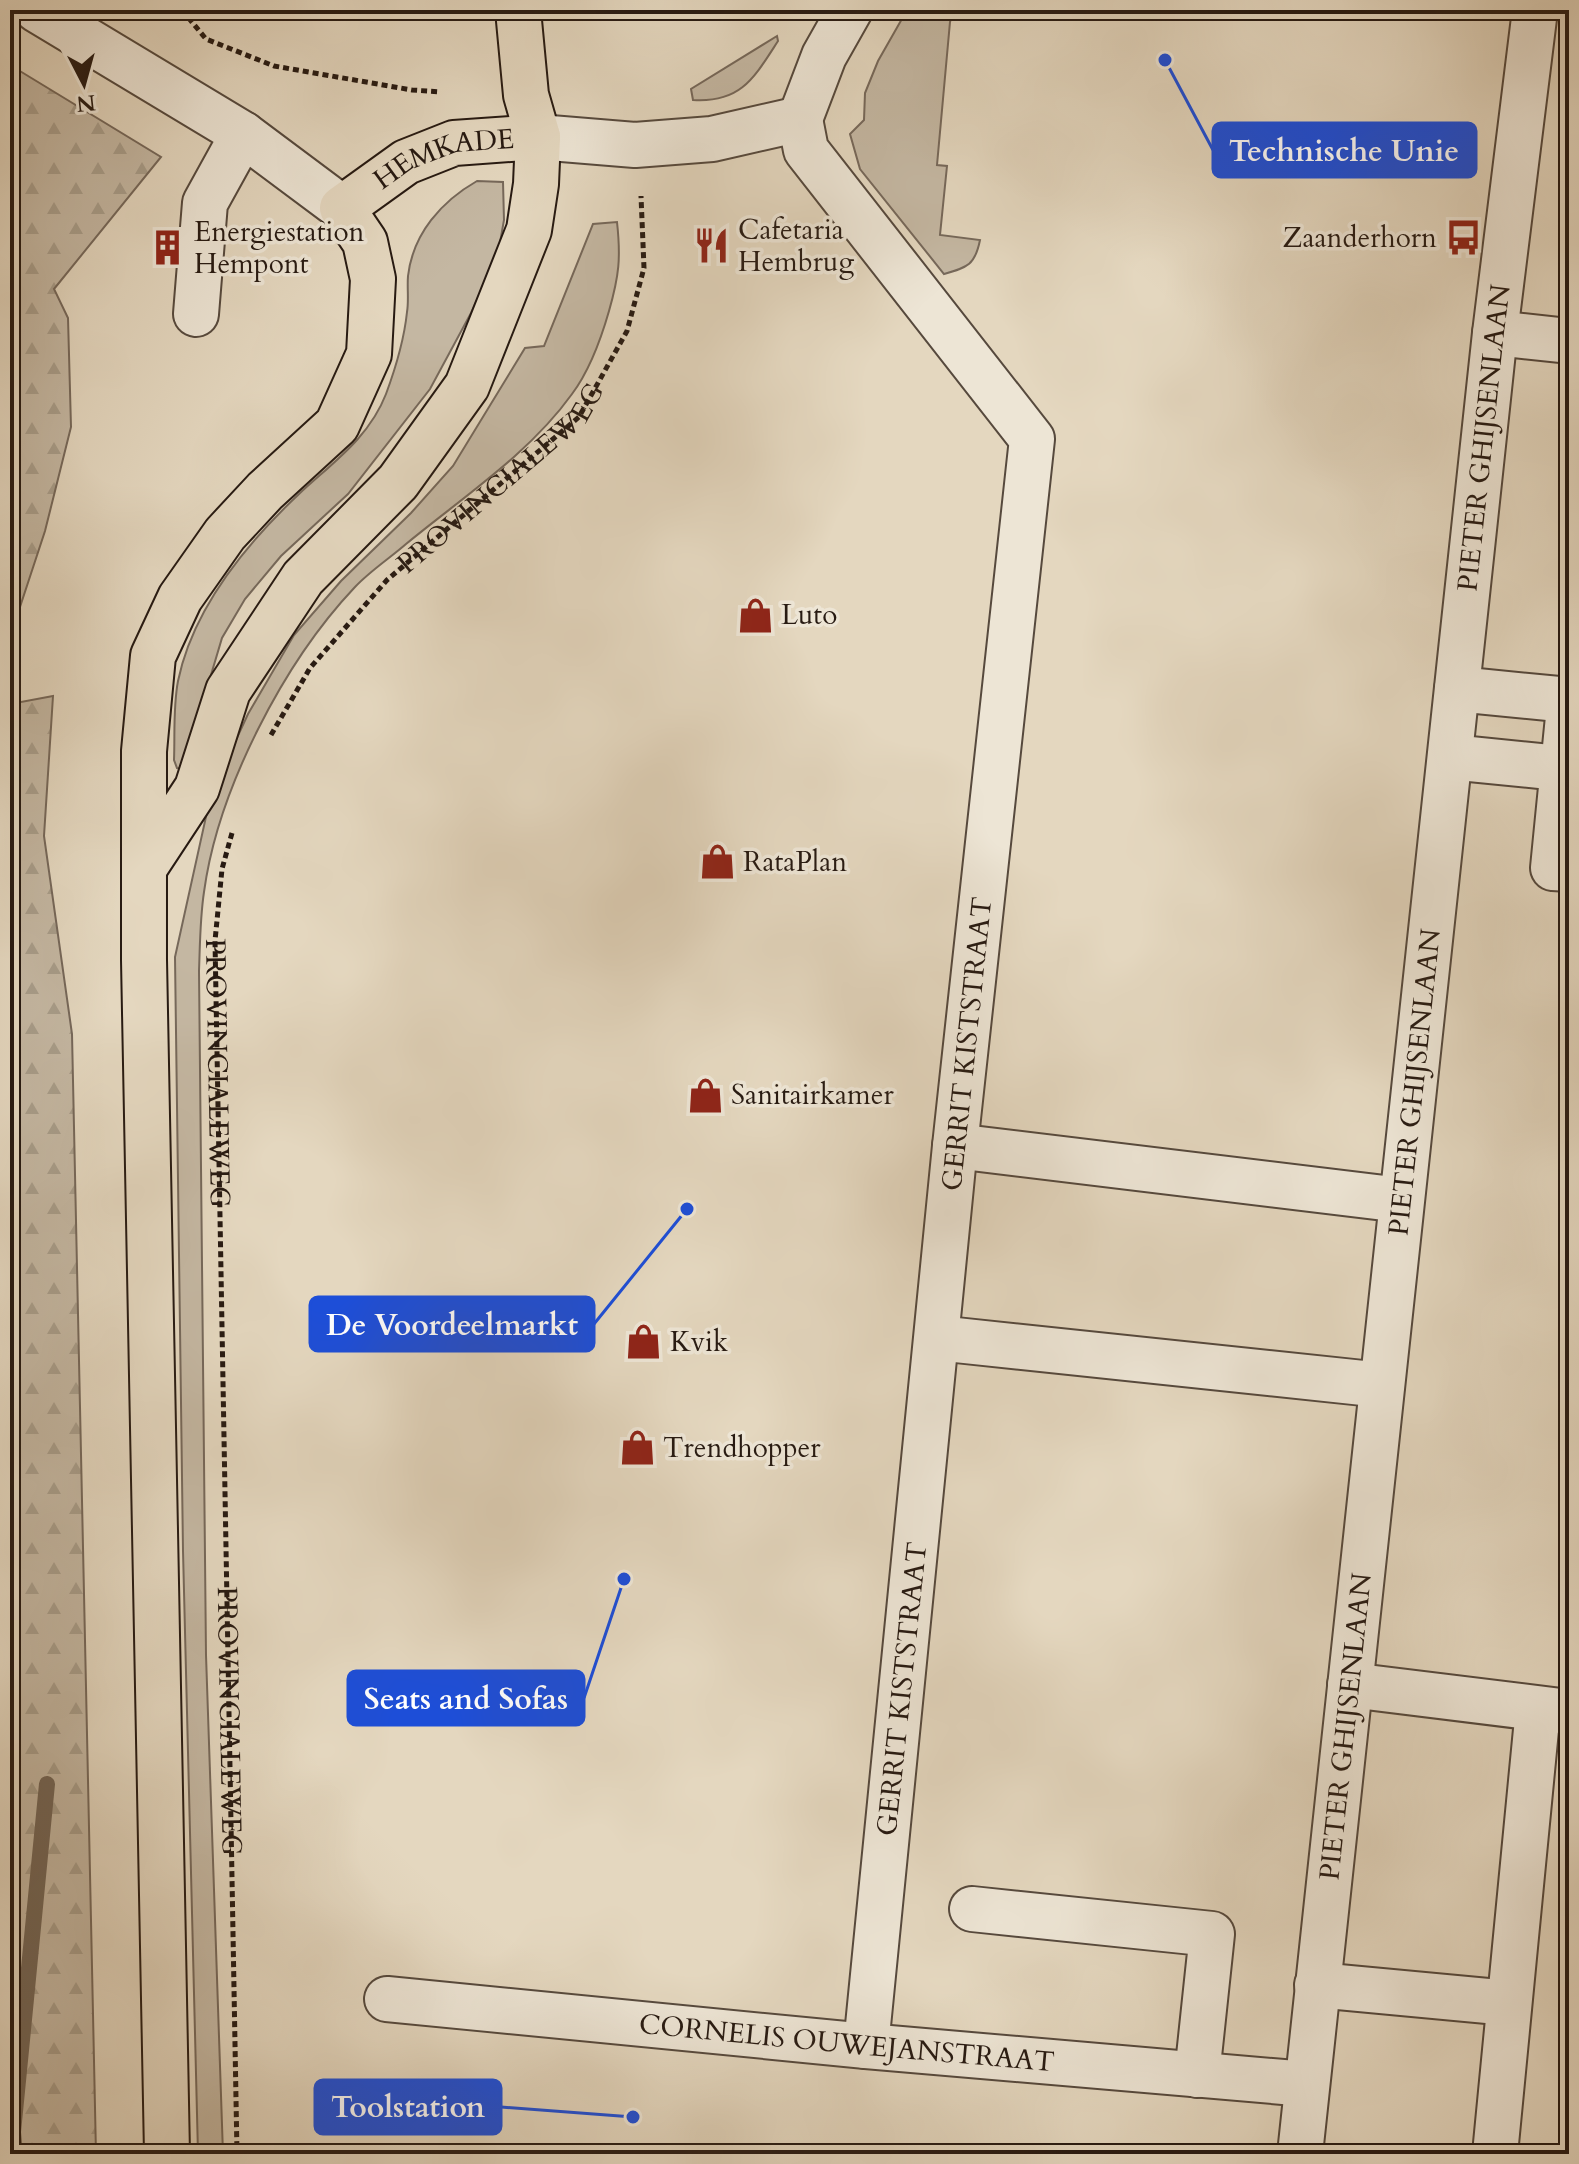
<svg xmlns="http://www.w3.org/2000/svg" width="1579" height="2164" viewBox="0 0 1579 2164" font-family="Cardo,serif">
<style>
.grass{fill:#c4b7a2;stroke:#76685a;stroke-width:2}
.forest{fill:url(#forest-firs);stroke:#76685a;stroke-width:2}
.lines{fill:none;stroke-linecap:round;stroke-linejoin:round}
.stream{stroke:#726556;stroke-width:16}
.minor-casing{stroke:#56493d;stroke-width:48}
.major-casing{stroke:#271a12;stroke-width:48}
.path{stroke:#271a12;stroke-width:5;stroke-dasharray:6 4;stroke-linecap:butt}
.minor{stroke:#ede5d5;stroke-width:44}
.major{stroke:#e4d7bf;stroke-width:44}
.labels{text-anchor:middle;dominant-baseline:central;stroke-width:7;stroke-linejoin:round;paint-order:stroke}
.street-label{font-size:28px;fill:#271a12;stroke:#ede5d5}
.poi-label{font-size:28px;fill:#271a12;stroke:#ede5d5;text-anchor:start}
.leader{fill:none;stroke:#1d4ed8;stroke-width:3}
.callout-dot{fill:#1d4ed8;stroke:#ede5d5;stroke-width:3}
.callout{fill:#1d4ed8;stroke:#1d4ed8;stroke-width:3}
.callout-label{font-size:30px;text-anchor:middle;font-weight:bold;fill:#fff}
</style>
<defs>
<pattern id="forest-firs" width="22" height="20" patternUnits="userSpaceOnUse" patternTransform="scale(2)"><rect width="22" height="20" fill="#c4b7a2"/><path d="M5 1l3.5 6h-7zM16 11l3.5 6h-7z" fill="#a89d8a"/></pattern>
</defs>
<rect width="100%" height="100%" fill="#e4d7bf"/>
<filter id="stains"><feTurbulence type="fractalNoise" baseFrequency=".0025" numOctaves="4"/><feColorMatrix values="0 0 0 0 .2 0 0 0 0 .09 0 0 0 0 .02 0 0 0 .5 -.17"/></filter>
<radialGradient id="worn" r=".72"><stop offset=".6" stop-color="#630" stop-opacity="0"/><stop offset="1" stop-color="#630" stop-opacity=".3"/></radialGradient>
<!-- grass -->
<g class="grass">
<path d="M907,10H954L950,22L937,165L947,166L940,235L980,240C975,265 968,267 944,274L860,169L850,134L864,120L865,93L878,61Z"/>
<path d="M777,36L778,41C754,78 741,103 693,100L691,89Z"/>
<path d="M477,181L503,182L504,220L498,254L471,313L430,389L348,494L281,556L245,599L222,638L183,769L177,768L174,760C175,734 173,707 178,681C193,608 246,544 299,494C332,463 369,438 386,394C396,367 404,341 407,312C409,300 407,288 408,276C413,233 442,201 477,181Z"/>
<path d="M617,222C621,258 619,276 609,311C601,339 590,370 572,394C529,454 463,497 406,544C390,558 370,571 355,587C284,662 218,789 204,892C200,918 200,945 199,971L206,1655L223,2154H198L183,1551L175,957L211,794L248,714L294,635L341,581L411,513L453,466L525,348L544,346L593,224Z"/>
</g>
<!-- forest -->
<g class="forest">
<path d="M10,65L161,157L54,289L68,318L71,427L45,531L19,610L13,669L10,666Z"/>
<path d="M53,696L44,836L72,1034L96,2154H10V704Z"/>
</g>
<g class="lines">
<!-- stream -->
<path class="stream" d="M15,2154L13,2132L47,1784"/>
<defs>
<g id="minor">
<path d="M37,10L243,134L342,208"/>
<path d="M800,119L806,150L1032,439L955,1146L866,2046"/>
<path d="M800,119L824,56L850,10"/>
<path d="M538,137L635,145L712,139L800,119"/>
<path d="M196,314L205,203L243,134"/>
<path d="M1495,333L1569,341"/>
<path d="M1457,689L1569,700"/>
<path d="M1569,707L1553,868L1569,869"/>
<path d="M1450,757L1569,769"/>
<path d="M955,1146L1401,1200"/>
<path d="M937,1338L1382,1385"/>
<path d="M1350,1685L1569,1712"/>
<path d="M972,1909L1212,1934L1197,2075"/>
<path d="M1317,1985L1509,2003"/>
<path id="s3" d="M387,1999L866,2046L1307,2084"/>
<path id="s4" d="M1300,2154L1495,333L1535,10"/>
<path d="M1495,2154L1538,1709"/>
</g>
<g id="major">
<path d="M145,867L197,788L228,691L303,578L398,482L467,386L529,230L536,184L538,137L526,95L518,10"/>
<path id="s5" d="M167,2154L144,960V751L153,656L180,598L225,534L265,491L337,425L369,354L373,279L365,242L342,208L406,162L454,143L538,137"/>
</g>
</defs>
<!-- minor casing -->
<use href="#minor" class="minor-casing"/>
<!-- major casing -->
<use href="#major" class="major-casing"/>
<!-- path -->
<g class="path">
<path d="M182,10L206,39L274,66L412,90L441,92"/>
<path id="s1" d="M271,735L310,668L387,580L579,417L627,331L644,268L641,196"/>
<path id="s2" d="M232,833L222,869L215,941L237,2154"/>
</g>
<!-- minor -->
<use href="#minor" class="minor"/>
<!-- major -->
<use href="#major" class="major"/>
</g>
<!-- icons -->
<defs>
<symbol id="bus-bare" viewBox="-9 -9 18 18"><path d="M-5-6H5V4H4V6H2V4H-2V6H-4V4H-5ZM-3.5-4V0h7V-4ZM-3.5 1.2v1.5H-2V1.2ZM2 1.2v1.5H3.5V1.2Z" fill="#8f2418" stroke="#ede5d5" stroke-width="2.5" paint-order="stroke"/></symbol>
<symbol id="restaurant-bare" viewBox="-9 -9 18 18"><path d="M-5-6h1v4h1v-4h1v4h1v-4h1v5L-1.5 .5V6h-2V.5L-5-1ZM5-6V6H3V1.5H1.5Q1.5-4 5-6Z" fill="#8f2418" stroke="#ede5d5" stroke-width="2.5" paint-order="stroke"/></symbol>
<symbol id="building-bare" viewBox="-9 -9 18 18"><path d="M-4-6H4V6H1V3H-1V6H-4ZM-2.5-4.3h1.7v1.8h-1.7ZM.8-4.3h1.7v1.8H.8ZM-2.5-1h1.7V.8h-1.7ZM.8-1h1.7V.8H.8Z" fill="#8f2418" stroke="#ede5d5" stroke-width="2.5" paint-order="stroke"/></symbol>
<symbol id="shop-bare" viewBox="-9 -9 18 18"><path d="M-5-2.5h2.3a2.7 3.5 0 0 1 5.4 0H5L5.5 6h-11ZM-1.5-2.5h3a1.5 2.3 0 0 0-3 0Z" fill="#8f2418" stroke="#ede5d5" stroke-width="2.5" paint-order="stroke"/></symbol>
</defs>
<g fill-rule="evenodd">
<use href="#bus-bare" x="1438" y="212" width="51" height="51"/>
<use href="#restaurant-bare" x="686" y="220" width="51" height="51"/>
<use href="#building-bare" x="142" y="222" width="51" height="51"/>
<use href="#shop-bare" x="730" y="590" width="51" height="51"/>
<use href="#shop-bare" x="692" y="836" width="51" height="51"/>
<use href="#shop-bare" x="680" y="1070" width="51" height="51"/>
<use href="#shop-bare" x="618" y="1316" width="51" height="51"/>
<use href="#shop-bare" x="612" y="1422" width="51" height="51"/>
</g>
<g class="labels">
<!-- street labels -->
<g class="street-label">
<text stroke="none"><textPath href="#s5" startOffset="2146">HEMKADE</textPath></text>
<text stroke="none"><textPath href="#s4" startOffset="1726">PIETER GHIJSENLAAN</textPath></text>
<text stroke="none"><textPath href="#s1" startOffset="348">PROVINCIALEWEG</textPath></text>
<text transform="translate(967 1044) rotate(-84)">GERRIT KISTSTRAAT</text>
<text stroke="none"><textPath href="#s2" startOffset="242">PROVINCIALEWEG</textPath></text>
<text stroke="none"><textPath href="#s4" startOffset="1078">PIETER GHIJSENLAAN</textPath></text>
<text transform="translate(902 1689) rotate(-84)">GERRIT KISTSTRAAT</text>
<text stroke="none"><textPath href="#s2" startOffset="890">PROVINCIALEWEG</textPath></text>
<text stroke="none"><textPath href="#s4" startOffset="430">PIETER GHIJSENLAAN</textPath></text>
<text stroke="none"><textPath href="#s3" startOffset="462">CORNELIS OUWEJANSTRAAT</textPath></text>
</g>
<!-- poi labels -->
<g class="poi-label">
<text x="738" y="230">Cafetaria<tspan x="738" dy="32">Hembrug</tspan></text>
<text x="194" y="232">Energiestation<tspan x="194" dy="32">Hempont</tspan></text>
<text x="1437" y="238" text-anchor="end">Zaanderhorn</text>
<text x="781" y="615">Luto</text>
<text x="743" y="862">RataPlan</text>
<text x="731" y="1095">Sanitairkamer</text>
<text x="670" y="1342">Kvik</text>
<text x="663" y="1448">Trendhopper</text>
</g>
</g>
<!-- callouts -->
<path class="leader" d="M1165 60L1213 150M687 1209L594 1324M624 1579L584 1698M633 2117L501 2107"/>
<g class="callout-dot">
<circle cx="1165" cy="60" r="8"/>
<circle cx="687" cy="1209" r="8"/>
<circle cx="624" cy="1579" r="8"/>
<circle cx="633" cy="2117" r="8"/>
</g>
<g class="callout">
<rect x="1213" y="123" width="263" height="54" rx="8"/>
<rect x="310" y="1297" width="284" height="54" rx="8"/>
<rect x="348" y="1671" width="236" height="54" rx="8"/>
<rect x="315" y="2080" width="186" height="54" rx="8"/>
</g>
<g class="callout-label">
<text x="1344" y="161">Technische Unie</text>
<text x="452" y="1335">De Voordeelmarkt</text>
<text x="466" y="1709">Seats and Sofas</text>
<text x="408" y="2117">Toolstation</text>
</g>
<!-- margin -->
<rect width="1579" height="2164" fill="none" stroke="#e4d7bf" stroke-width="40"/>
<rect x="12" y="12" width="1555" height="2140" fill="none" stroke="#271a12" stroke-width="4"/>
<rect x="20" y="20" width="1539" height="2124" fill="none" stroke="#271a12" stroke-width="2"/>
<!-- north arrow -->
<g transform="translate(84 84) rotate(174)" stroke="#ede5d5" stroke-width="6" paint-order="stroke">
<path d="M0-6L14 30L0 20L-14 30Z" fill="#271a12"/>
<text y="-12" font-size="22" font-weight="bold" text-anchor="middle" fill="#271a12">N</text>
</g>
<rect width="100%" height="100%" filter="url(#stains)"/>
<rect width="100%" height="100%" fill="url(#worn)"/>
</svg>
